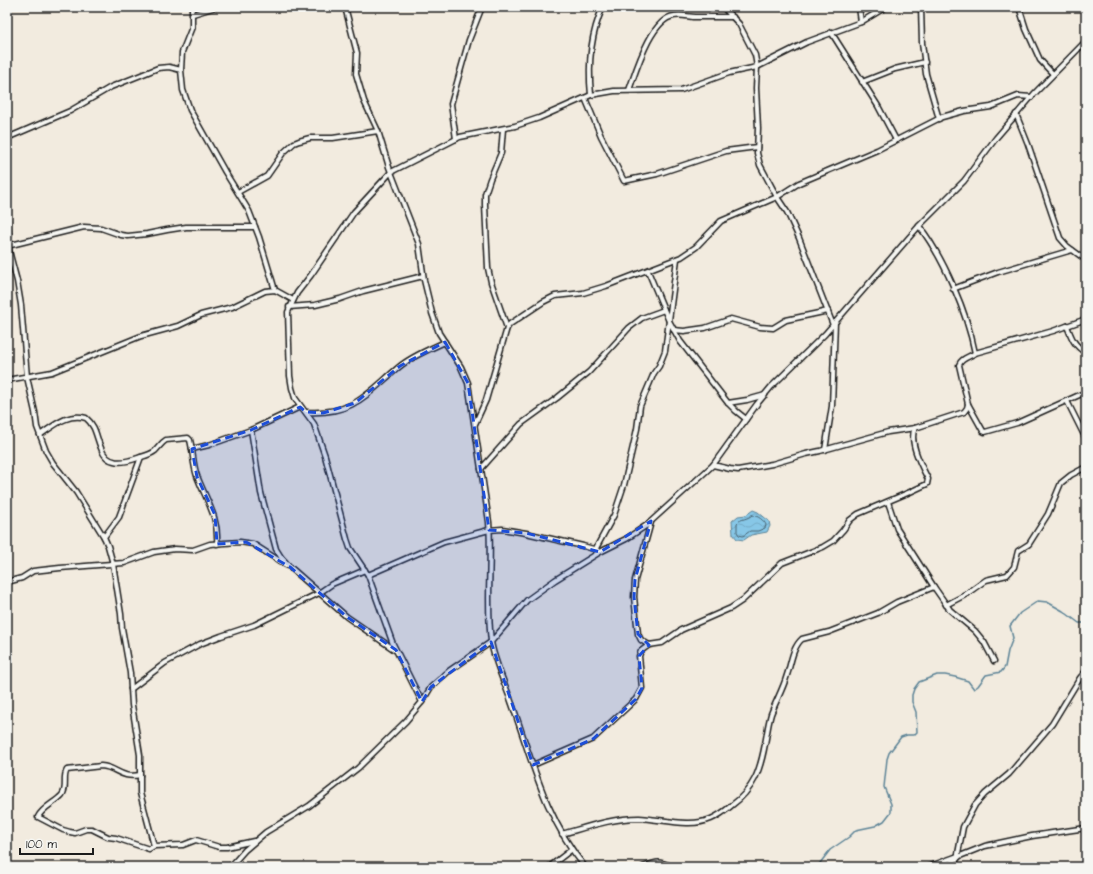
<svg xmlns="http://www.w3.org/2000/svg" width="1093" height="874" viewBox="0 0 1093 874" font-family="'Architects Daughter',sans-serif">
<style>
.water{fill:url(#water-waves);stroke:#5c8396}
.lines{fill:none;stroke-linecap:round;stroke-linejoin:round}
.shore{stroke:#47606d;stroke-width:1}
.stream{stroke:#5c8396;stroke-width:1.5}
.minor-casing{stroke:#1c1c1c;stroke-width:7}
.minor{stroke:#f6f6f2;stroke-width:4}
.marked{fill:#1d4ed8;fill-opacity:0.2;stroke:#1d4ed8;stroke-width:3;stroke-dasharray:8 5;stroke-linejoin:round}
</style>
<defs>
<pattern id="water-waves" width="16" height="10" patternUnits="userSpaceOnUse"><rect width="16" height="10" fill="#87c7e7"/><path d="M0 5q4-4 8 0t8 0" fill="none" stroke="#74aac6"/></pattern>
</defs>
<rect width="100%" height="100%" fill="#f2ebdf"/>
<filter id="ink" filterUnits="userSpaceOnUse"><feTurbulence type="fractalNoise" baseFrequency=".025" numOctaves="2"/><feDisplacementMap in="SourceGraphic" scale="8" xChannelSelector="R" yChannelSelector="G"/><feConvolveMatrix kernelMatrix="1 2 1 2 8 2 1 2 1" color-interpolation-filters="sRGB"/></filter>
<g filter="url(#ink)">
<!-- water -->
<path class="water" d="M753,510L758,512L769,521L770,526L767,532L751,535L744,540L737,539L733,534L732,521L738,516L746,515Z"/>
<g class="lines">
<!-- shore -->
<path class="shore" d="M752,515C757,515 765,521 766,525L765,528L758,531H750L743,536L739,535L737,532V523C741,518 747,520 752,515Z"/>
<!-- stream -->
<path class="stream" d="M817,867L830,850L849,837L856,830L875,826L884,821L891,812V804L884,787L887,759L889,753L901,737L907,735H914L917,732L916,712L912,702V695L914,689L919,682L937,675H945L955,677L968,681L974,689L978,686L986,675L1001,672L1005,667L1008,651L1013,638L1010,626L1020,613L1038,601L1047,602L1063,611L1079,623H1086"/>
<defs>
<g id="minor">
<path d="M192,7V27L182,52L181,70L183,90L190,110L225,172L249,211L259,237L275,290"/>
<path d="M345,7L357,53L356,74L364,101L378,131L389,167L419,244L424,280L432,313L439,333L461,367L468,383L489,522C492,561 486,601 491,641C493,658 505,684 511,701C532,760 545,818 585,867"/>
<path d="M723,7L739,24L755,55L757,67L756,88L758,128L757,153L760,165L777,197L787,212L799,238L833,325"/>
<path d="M859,7L861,22"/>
<path d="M921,7L922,43L926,74L939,119"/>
<path d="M1019,7L1026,29L1040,60L1053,74"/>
<path d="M193,14L216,7"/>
<path d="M831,32L878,106L896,140"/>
<path d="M862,82L895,69L925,62"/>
<path d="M629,90C636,71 651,19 674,16C681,14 689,17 696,17C708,17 721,17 733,17"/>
<path d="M591,95C588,65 590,35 603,7"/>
<path d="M585,98L601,136L624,181L657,174L726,151L757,147"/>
<path d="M1016,114L1028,144L1060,238L1067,246L1086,260"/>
<path d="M503,129L501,153L490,179L485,194V205L488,268L491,282L507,328"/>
<path d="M7,138L70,111L111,87L141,75L158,68L169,67L181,70"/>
<path d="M456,139L451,104L469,40L482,7"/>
<path d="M238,192L267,176L283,153L294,143L299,141L310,138H333L378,131"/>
<path d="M7,220L9,236L8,247L17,281L21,305L27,377L35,412L37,427L46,451L53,463L76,492L104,537L108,546L113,564L121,614L122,628L130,673L132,705L140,755V793L154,846"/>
<path d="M919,226C944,258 967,313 975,353"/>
<path d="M7,246L84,227L101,228L121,235L128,236L147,234L167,230L186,227H255"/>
<path d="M648,271L668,319L680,341L728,403L736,411L746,419"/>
<path d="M953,289L998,272L1072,250"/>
<path d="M289,307L315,305L340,299L363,291L423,276"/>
<path d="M1086,319L1053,331L975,353C970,357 961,358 959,365L968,404L983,431L985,432L1017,423L1086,392"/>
<path d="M1067,326C1072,339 1074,345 1086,353"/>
<path d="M674,330L684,331L705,328L731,319L760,327L773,328L786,320L828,311"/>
<path d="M7,380L52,372L141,336L178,326L201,315L232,307L265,291L275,290L293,300"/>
<path d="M1067,401L1086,439"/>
<path d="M728,403L747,400L765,395"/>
<path d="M300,407L251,430L261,493L276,549L281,557L290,567L347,617L395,650"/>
<path d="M306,412C353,415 366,395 399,367C412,356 430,349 445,342"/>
<path d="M475,424L486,400L507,328L510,324L543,302L555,296L583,293L606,286L681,257L696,247L721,221L777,197L799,183L877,150L942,117L964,111L991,107L1018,96L1031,97"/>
<path d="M40,435C55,425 67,413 86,418C96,426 96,437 101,448C107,466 123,463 138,458C144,456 150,455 155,451C159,447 161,443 166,440L188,438L190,440C193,451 193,465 197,476C206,500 219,517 217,544"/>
<path d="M192,449L209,445L251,430"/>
<path d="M825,450L832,406L835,322"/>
<path d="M713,465L730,469L738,470L772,464L806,454L820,451L888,432L915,428L964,412L967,408L968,404"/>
<path d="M481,469L521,424L557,398L589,372L629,328L642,318L664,310"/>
<path d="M888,502L897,529L934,587L950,610L975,631L984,642L994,661"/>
<path d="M651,522L635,580L634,597L638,634L641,640L649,645L662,643L681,630L731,608L743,600L782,563L823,547L833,541L843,530L850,520L858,514L910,492L927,484L928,479C922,467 908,442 915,428"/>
<path d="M104,537L119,517L141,457"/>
<path d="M595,550L614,515L624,485L637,429L640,406L654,373L659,366L665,351L677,259"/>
<path d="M368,575L444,542L489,530L502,529L526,533L583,546L597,550"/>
<path d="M7,582L22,578L33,571L60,568L124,563L154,552L175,549L193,550L210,544L240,542L253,544L286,565"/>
<path d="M946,605L965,595L986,580L1007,575L1014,567L1018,551L1029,544L1048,514L1061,483L1071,475L1086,467"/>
<path d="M131,689L165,663L200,644L221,636L254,625L319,593L332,584L365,570"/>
<path d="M422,702L393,644L368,575L350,548L347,539L325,456L314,424L295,398L292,388L290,376L288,312L297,293L311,275L354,212L391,172L460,137L515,126L539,118L591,95L614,91L681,90L729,73L757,67L807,42L861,22L886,7"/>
<path d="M533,765L593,739L636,699L642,688L639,656L641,651L649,645"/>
<path d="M140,775C120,779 117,767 101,766L67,770C62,777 68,788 62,795C55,803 43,807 38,817L63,830L70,832L75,833L86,829H92L108,837L116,838L149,849L154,846L183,845L196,840L219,847H227L254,841"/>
<path d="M562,834C587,827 613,818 639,818C661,819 691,828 711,819C718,816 725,811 731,806C754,789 760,771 765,744C767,734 768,724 771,714C776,701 783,689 787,675C791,664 792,648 802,639L829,632L878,613L897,602L934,587"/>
<path d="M957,859L963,827L975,805L985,794L1009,774L1052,724L1080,678L1086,671"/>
<path d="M230,867L245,850L266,832L309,806L358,768L406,721L422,702L431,687L449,671L491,642L527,600L555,580L600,552L626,539L647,525L713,465L757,404L771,387L825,334L919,226L964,181L996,138L1034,94L1086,41"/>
<path d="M549,867L571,850"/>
<path d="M643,867C659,861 658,861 673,867"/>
<path d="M928,867L958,856"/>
<path d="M947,867L960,856L985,846L1032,836L1086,828"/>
</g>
</defs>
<!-- minor casing -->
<use href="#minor" class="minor-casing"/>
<!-- minor -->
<use href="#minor" class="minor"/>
</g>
</g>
<!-- marked area -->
<path class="marked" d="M445,342L468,383L489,530L526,533L600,552L651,521L635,580L634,597L638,634L649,645L639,656L642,688L636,699L593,739L533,765L491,642L431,687L422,702L396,650L347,617L290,567L246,542L217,544L215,515L197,477L192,449L251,430L300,407L306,412L323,413L355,403L400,366Z"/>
<!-- margin -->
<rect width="1093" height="874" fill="none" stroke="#f6f6f2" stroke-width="24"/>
<rect x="12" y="12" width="1069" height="850" fill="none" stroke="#1c1c1c" stroke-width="1.5" filter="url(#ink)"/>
<!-- scale -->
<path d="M20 848v6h73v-6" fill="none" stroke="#1c1c1c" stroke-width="2"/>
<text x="26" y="848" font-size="12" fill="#1c1c1c" stroke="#f6f6f2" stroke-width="3" paint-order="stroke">100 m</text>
</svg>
